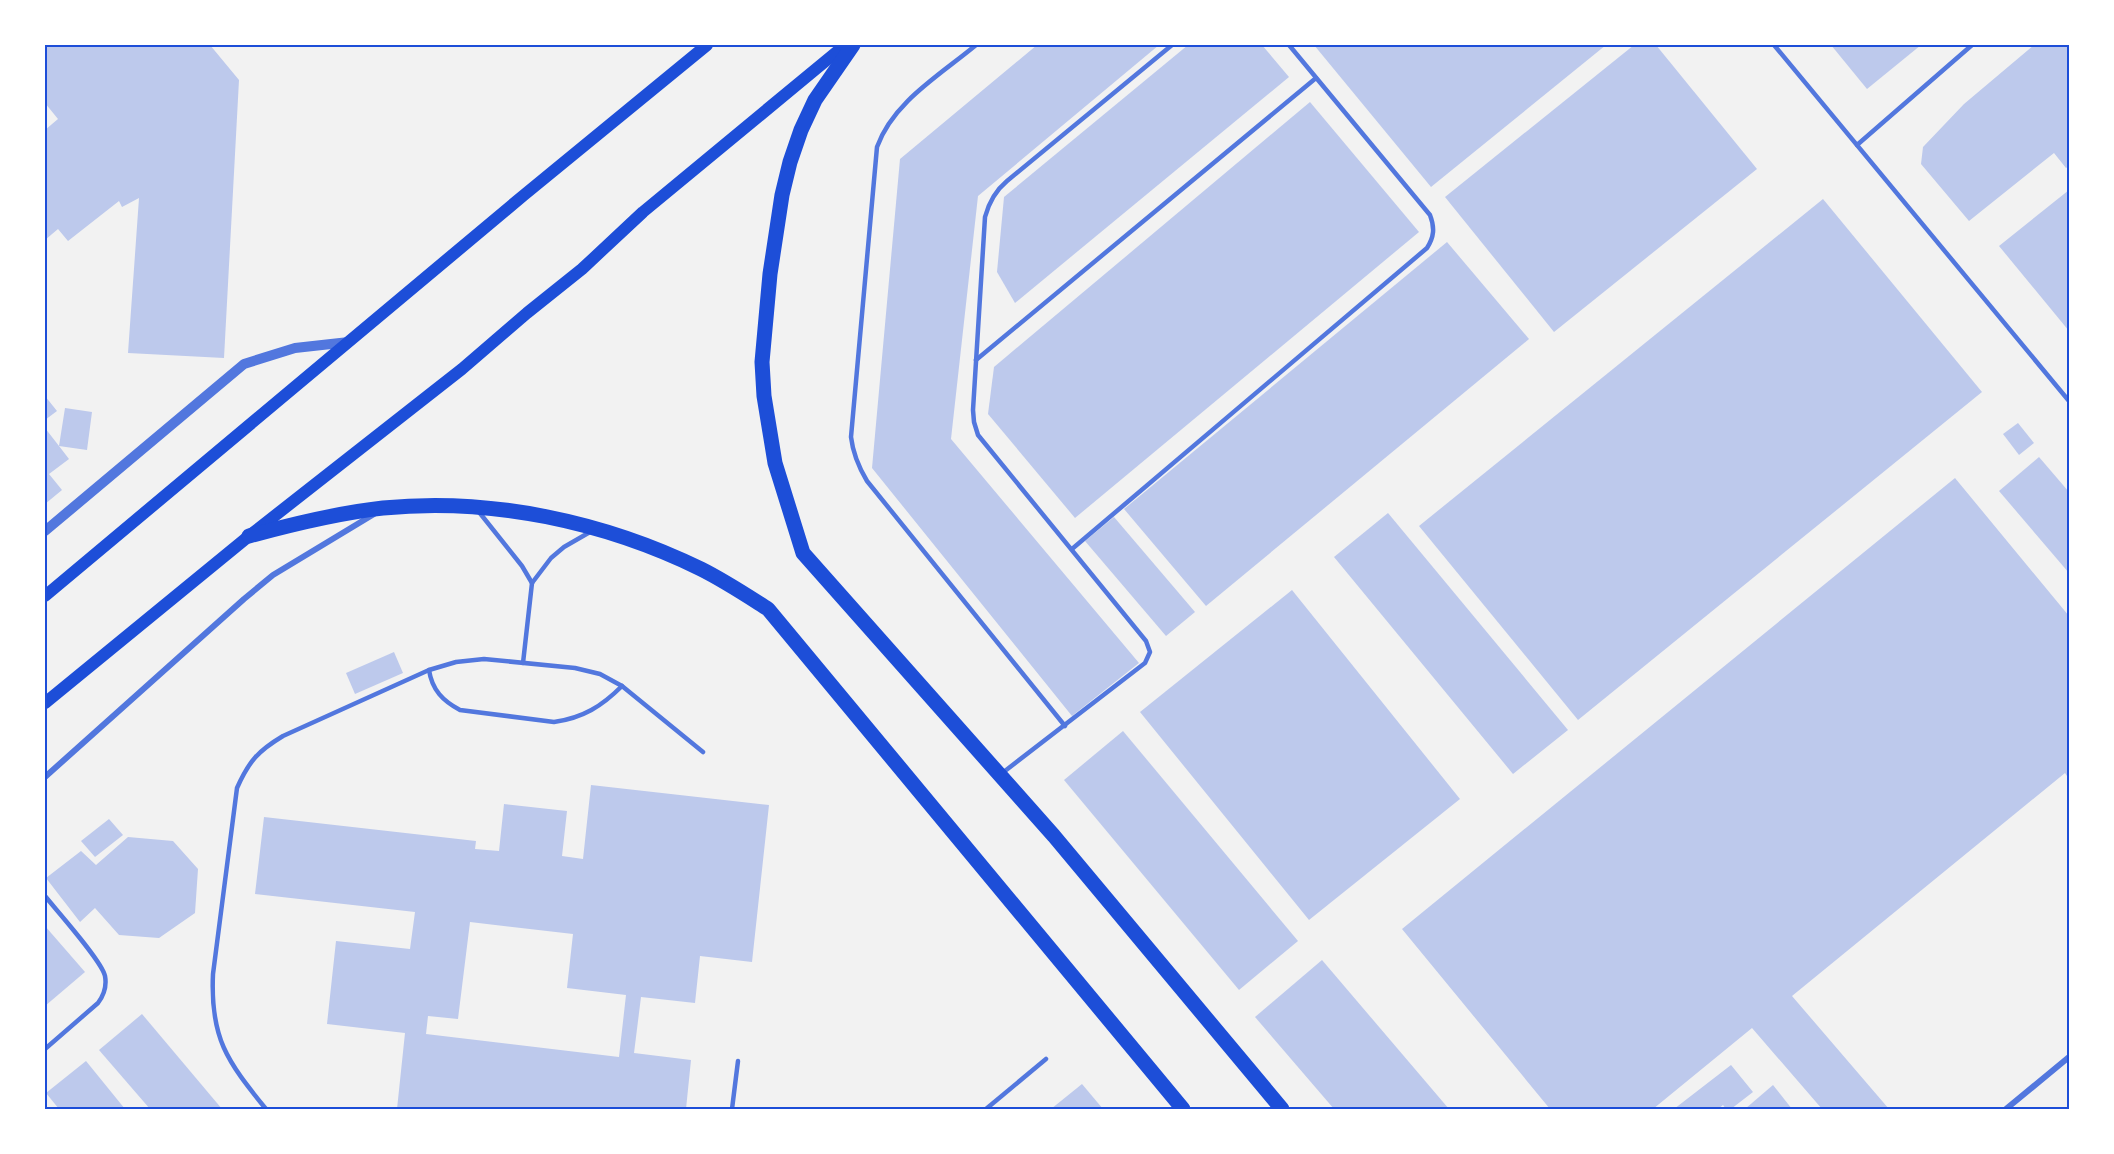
<svg xmlns="http://www.w3.org/2000/svg" width="2114" height="1154" viewBox="0 0 2114 1154" font-family="'Nunito Sans',sans-serif">
<style>
.building{fill:#bdc9ec;fill-rule:evenodd}
.lines{fill:none;stroke-linecap:round;stroke-linejoin:round}
.service{stroke:#5277de;stroke-width:4.5}
.minor{stroke:#5277de;stroke-width:6}
.tertiary{stroke:#5277de;stroke-width:10}
.secondary{stroke:#1d4ed8;stroke-width:12}
.primary{stroke:#1d4ed8;stroke-width:15}
.neatline{fill:none;stroke:#1d4ed8;stroke-width:2}
</style>
<rect width="100%" height="100%" fill="#f2f2f2"/>
<!-- building -->
<g class="building">
<path d="M45,45H210L239,80L224,358L128,353L139,198L122,207L119,201L68,241L58,229L45,240V130L58,119L45,103Z"/>
<path d="M1037,45H1159L978,196L951,439L1139,663L1072,716L872,468L900,159Z"/>
<path d="M1188,45H1262L1289,77L1015,303L997,272L1004,197Z"/>
<path d="M1314,45H1606L1431,187Z"/>
<path d="M1634,45H1656L1757,169L1554,332L1445,197Z"/>
<path d="M1831,45H1921L1867,89Z"/>
<path d="M2034,45H2069V166L2066,168L2054,153L1969,221L1921,164L1923,147L1964,104Z"/>
<path d="M1310,102L1419,232L1075,518L988,414L994,367Z"/>
<path d="M2069,190V331L1999,246Z"/>
<path d="M1823,199L1982,392L1578,720L1419,526Z"/>
<path d="M1447,242L1529,339L1206,606L1124,509Z"/>
<path d="M45,396L57,411L45,420Z"/>
<path d="M65,408L92,412L87,450L59,446L69,459L49,474L62,490L45,504V428L59,446Z"/>
<path d="M2018,423L2034,443L2019,455L2003,434Z"/>
<path d="M2039,457L2069,492V573L1999,491Z"/>
<path d="M1955,478L2069,616V779L2065,773L1792,996L1889,1109H1822L1752,1028L1653,1109H1550L1402,929Z"/>
<path d="M1388,513L1568,730L1513,774L1334,557Z"/>
<path d="M1114,517L1195,612L1166,636L1085,541Z"/>
<path d="M1292,590L1460,799L1309,920L1140,712Z"/>
<path d="M394,652L403,673L355,694L346,673Z"/>
<path d="M1123,731L1298,941L1239,990L1064,780Z"/>
<path d="M591,785L769,805L752,962L700,956L695,1003L641,997L634,1053L691,1060L686,1109H397L405,1033L327,1024L336,941L410,949L415,912L255,894L264,817L476,841L475,849L499,851L504,804L567,811L562,856L583,859ZM470,922L573,934L567,988L626,995L619,1057L426,1034L428,1016L458,1019Z"/>
<path d="M109,819L123,835L95,857L81,841Z"/>
<path d="M128,837L173,841L198,869L195,913L159,938L119,935L95,908L80,922L46,878L81,851L96,865Z"/>
<path d="M45,926L85,972L45,1006Z"/>
<path d="M1322,960L1449,1109H1334L1255,1017Z"/>
<path d="M142,1014L222,1109H150L99,1050Z"/>
<path d="M86,1061L125,1109H59L46,1093Z"/>
<path d="M1731,1065L1753,1092L1731,1109H1726L1723,1105L1718,1109H1674Z"/>
<path d="M1082,1084L1103,1109H1051Z"/>
<path d="M1773,1085L1792,1109H1745Z"/>
</g>
<g class="lines">
<!-- service -->
<g class="service">
<path d="M976,45C940,75 893,102 877,147L851,437C853,454 858,466 867,481L1065,726"/>
<path d="M1774,45L2069,401"/>
<path d="M1857,145L1972,45"/>
<path d="M976,360L1316,78"/>
<path d="M479,512L522,566L532,583"/>
<path d="M1072,549L1427,248C1434,237 1435,228 1430,215L1289,45"/>
<path d="M523,663L532,583L551,558L564,547L590,532"/>
<path d="M429,670C432,690 443,701 460,710L554,722C583,718 602,706 622,686"/>
<path d="M1001,774L1145,663L1150,652L1146,641L978,435L974,422L973,410L985,217C989,202 995,191 1007,181L1172,45"/>
<path d="M45,896C57,911 102,961 105,976C107,987 104,995 98,1003L45,1049"/>
<path d="M266,1109C227,1061 210,1038 213,974L237,788C249,761 258,751 283,736L429,670L456,662L484,659L575,668L600,674L622,686L703,752"/>
<path d="M732,1109L738,1061"/>
<path d="M986,1109L1046,1059"/>
</g>
<!-- minor -->
<g class="minor">
<path d="M45,777L244,599L273,575L374,514"/>
<path d="M2006,1109L2069,1057"/>
</g>
<!-- tertiary -->
<path class="tertiary" d="M45,531L244,364L295,348L349,342"/>
<!-- secondary -->
<g class="secondary">
<path d="M45,596L524,195L707,45"/>
<path d="M45,703L249,536L462,369L527,313L582,269L643,212L845,45"/>
</g>
<!-- primary -->
<g class="primary">
<path d="M853,45L815,100L801,130L790,162L782,195L770,274L762,362L764,396L775,463L803,553L1054,836L1282,1109"/>
<path d="M249,536C293,524 337,513 383,508C491,497 605,522 701,569C725,581 746,595 768,609L1183,1109"/>
</g>
</g>
<!-- border -->
<rect width="2114" height="1154" fill="none" stroke="#ffffff" stroke-width="93"/>
<rect x="46" y="46" width="2022" height="1062" class="neatline"/>
</svg>
